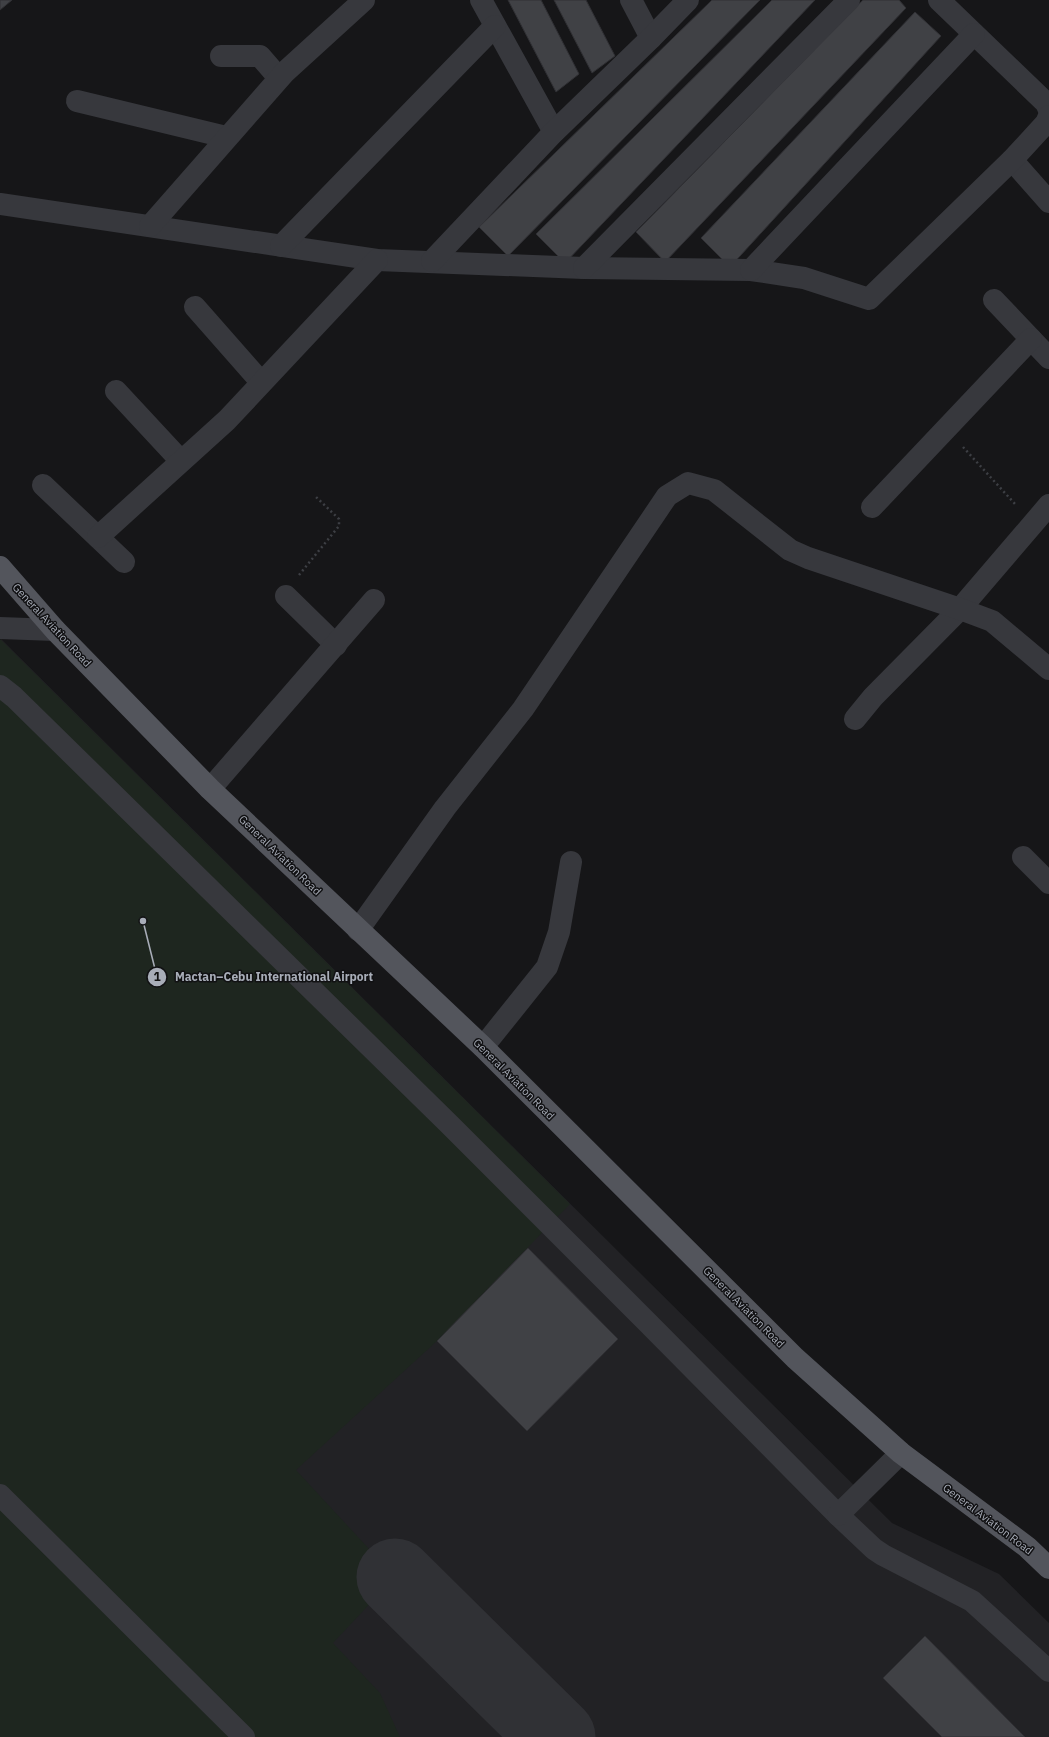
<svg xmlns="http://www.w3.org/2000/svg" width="1049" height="1737" viewBox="0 0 1049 1737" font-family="'IBM Plex Sans',sans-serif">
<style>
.built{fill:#222225}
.green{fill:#1e261f}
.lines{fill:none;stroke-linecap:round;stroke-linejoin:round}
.taxiway{stroke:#303135;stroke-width:77}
.building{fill:#404145;stroke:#303034}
.path{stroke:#3d3f44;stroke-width:2.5;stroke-dasharray:2 3;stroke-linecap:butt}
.minor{stroke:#37383d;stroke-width:22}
.major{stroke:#53555c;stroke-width:22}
.labels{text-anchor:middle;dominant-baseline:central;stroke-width:3;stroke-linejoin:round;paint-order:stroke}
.street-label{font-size:11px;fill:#a8adb8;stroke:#111113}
.leader{fill:none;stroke:#a8adb8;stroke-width:1.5}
.callout-dot{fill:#a8adb8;stroke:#111113;stroke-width:1.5}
.mark-label{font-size:12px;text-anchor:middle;font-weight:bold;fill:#111}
.callout-label{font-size:12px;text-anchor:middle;font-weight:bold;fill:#a8adb8;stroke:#111113;stroke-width:3;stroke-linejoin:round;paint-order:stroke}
</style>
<rect width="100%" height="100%" fill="#161618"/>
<!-- built -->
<path class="built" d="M1,639L892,1523L999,1574L1049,1623V1737H0Z"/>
<!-- green -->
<path class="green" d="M0,639L570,1204L437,1341L296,1470L395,1577L333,1643L380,1693L400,1737H0Z"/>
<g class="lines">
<!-- taxiway -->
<path class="taxiway" d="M395,1577L557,1737"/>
</g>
<!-- building -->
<g class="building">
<path d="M0,0H12L0,10Z"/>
<path d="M508,0H541L579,74L556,92Z"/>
<path d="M554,0H586L615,56L592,73Z"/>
<path d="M712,0H760L508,256L479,227Z"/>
<path d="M772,0H815L565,263L536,234Z"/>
<path d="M863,0H899L906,8L665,262L636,232Z"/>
<path d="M915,12L941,36L730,267L701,238Z"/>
<path d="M528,1248L618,1339L527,1431L437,1341Z"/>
<path d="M925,1636L1025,1737H942L883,1678Z"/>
</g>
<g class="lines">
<!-- path -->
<g class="path">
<path d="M963,447L1015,504"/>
<path d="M299,575L339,526V519L315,496"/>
</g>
<!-- minor -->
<g class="minor">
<path d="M481,0L554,132"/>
<path d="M631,0L651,38"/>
<path d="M939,0L1046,103L1049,110"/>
<path d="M221,56H260L279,78"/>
<path d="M77,101L226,137"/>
<path d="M1012,160L1049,202"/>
<path d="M0,204L377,260L584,268L751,270L804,278L869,299L1012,160L1046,123L1049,116"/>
<path d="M150,226L285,72L364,0"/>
<path d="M281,246L495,26"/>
<path d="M432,261L554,132L651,38L688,0"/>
<path d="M584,268L849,0"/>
<path d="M751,270L974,34"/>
<path d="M994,300L1049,358"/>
<path d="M195,307L261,382"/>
<path d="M116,391L181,461"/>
<path d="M43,485L124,562"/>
<path d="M872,507L1031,339"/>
<path d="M98,537L227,420L377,260"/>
<path d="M286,596L336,645"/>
<path d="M0,628L55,630"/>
<path d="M0,686L14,697L449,1124L644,1319L838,1515L874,1549L883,1555L972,1601L1049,1671"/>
<path d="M855,719L873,697L960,609L1049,505"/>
<path d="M210,789L374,600"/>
<path d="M1023,857L1049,883"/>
<path d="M358,930L445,808L523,709L667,496L688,483L714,490L790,550L808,558L960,609L992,621L1049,669"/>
<path d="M483,1047L547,967L559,932L571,862"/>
<path d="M0,1495L244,1737"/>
<path d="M838,1515L901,1453"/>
</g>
<!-- major -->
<path class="major" d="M0,567L55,630L210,789L483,1047L795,1358L901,1453L1027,1547L1049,1568"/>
</g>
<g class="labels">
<!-- street labels -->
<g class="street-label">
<text transform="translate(52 625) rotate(47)">General Aviation Road</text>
<text transform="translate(280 855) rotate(44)">General Aviation Road</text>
<text transform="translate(514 1079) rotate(45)">General Aviation Road</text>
<text transform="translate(744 1307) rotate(45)">General Aviation Road</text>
<text transform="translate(988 1519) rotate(37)">General Aviation Road</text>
</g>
</g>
<!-- callouts -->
<path class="leader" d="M143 921L157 977"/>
<g class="callout-dot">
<circle cx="143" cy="921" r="4"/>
<circle cx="157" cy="977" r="10"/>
</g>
<g class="mark-label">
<text x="157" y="981">1</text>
</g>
<g class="callout-label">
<text x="274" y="981">Mactan–Cebu International Airport</text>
</g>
</svg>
